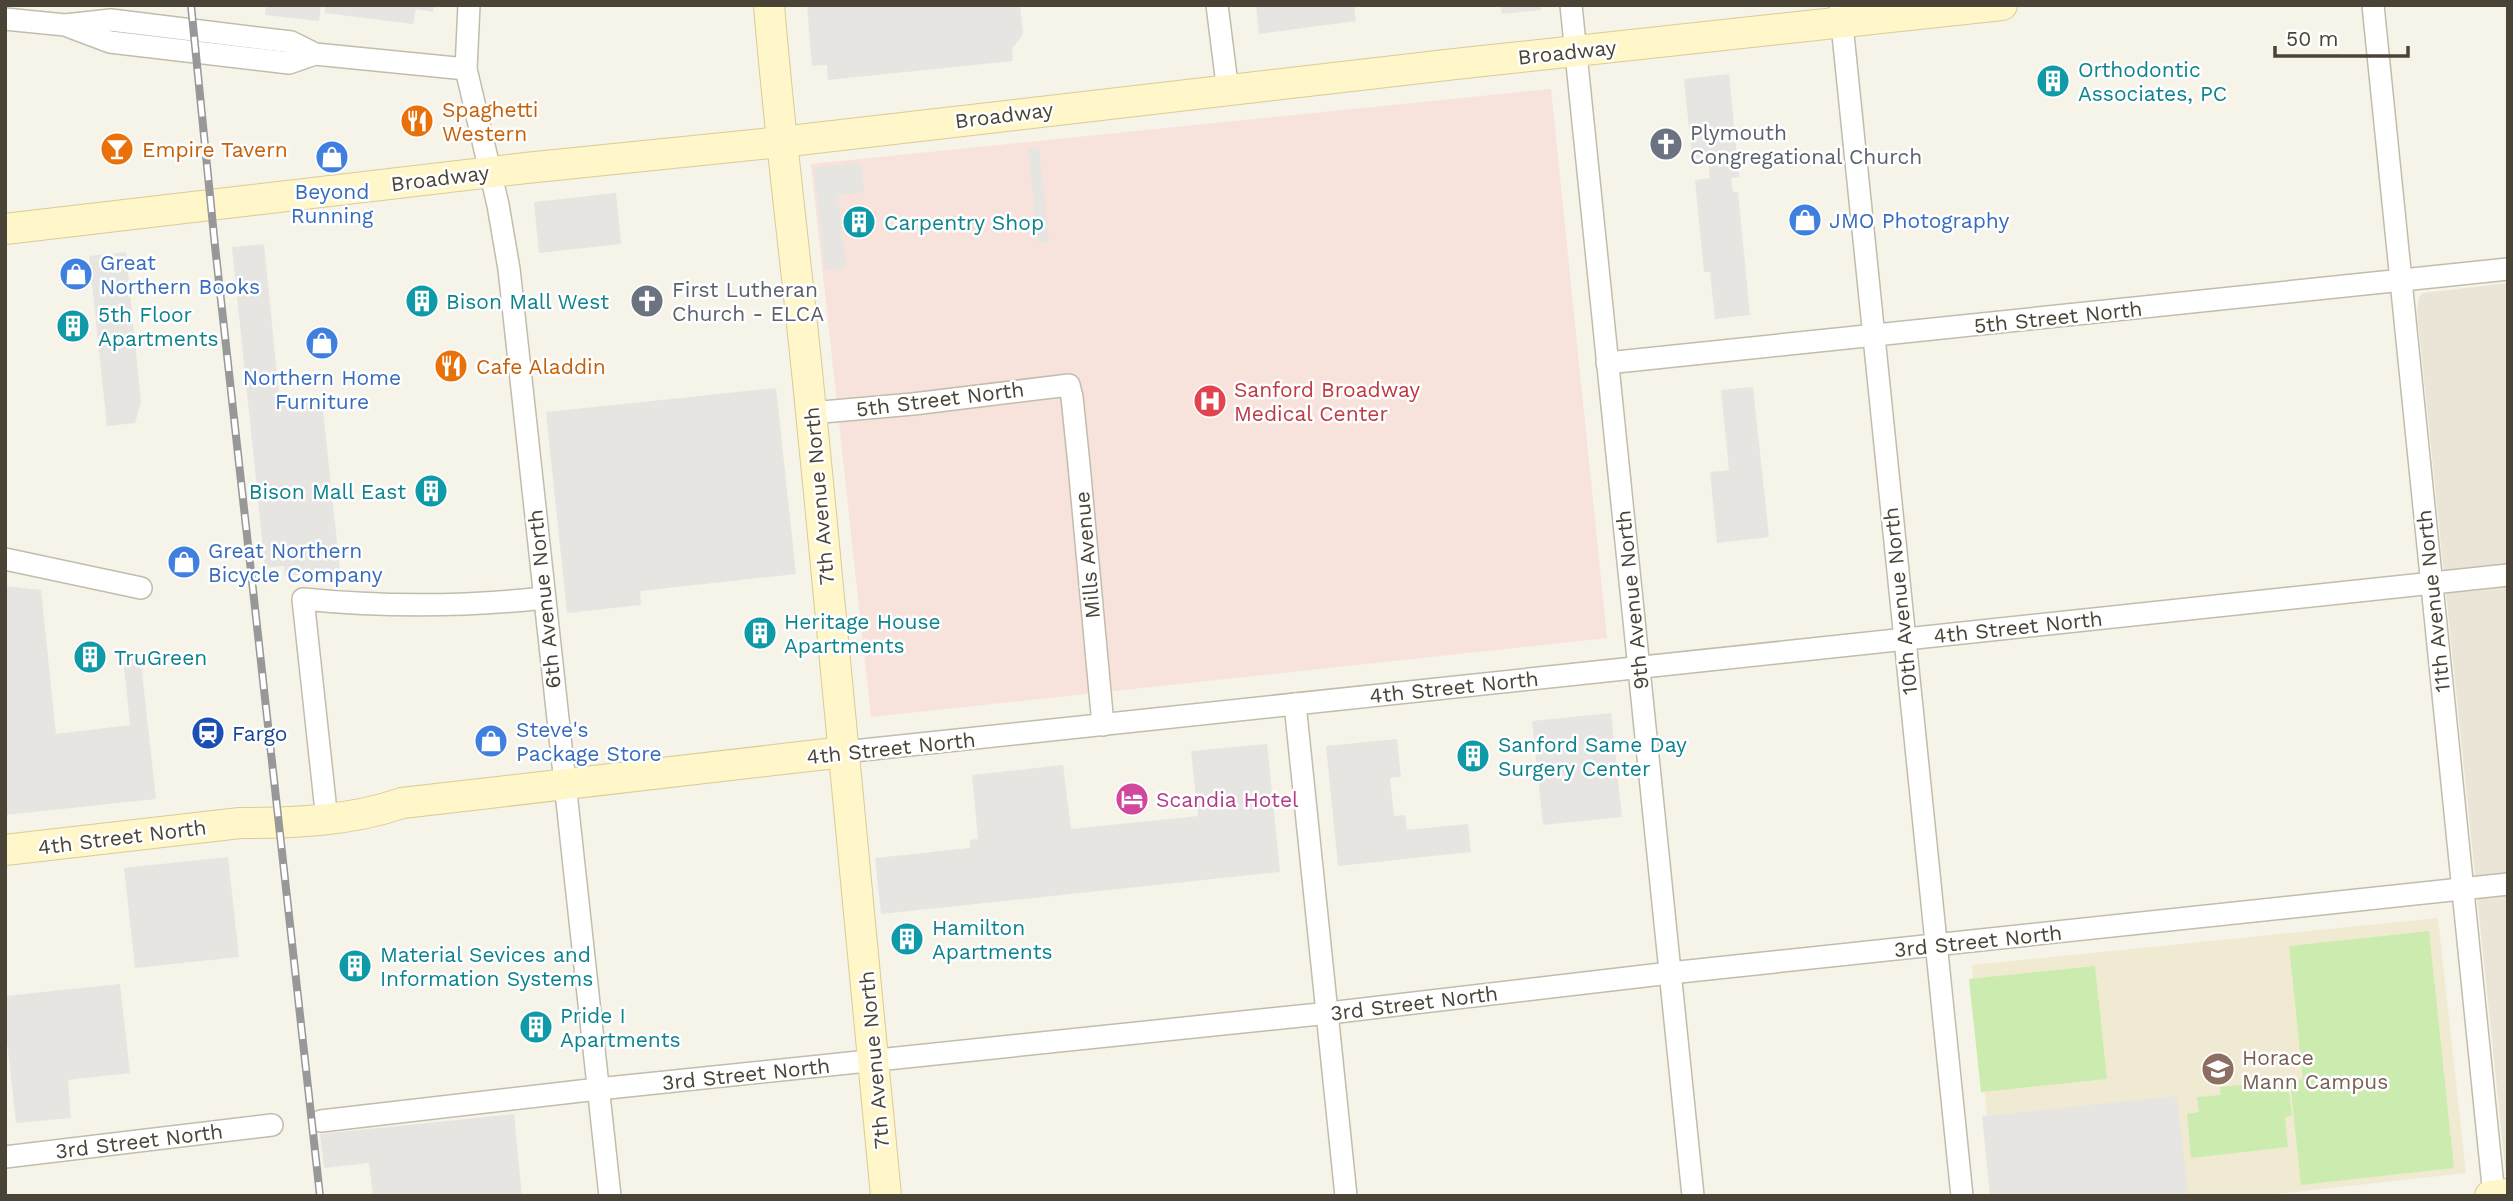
<svg xmlns="http://www.w3.org/2000/svg" width="2513" height="1201" viewBox="0 0 2513 1201" font-family="'Work Sans',sans-serif">
<style>
.residential{fill:#eae5d7}
.education{fill:#f0ead2}
.medical{fill:#f7e2dc}
.green{fill:#ccecaf}
.parking{fill:#e7e5e1}
.lines{fill:none;stroke-linecap:round;stroke-linejoin:round}
.street-casing{stroke:#c2bcab;stroke-width:24}
.secondary-casing{stroke:#d9cc96;stroke-width:32}
.street{stroke:#fff;stroke-width:21}
.secondary{stroke:#fff6ca;stroke-width:30}
.rail-casing{stroke:#989898;stroke-width:8}
.rail{stroke:#fff;stroke-width:5;stroke-dasharray:16;stroke-linecap:butt}
.labels{text-anchor:middle;dominant-baseline:central;stroke-width:5;stroke-linejoin:round;paint-order:stroke}
.street-label{font-size:21px;fill:#4a4437;stroke:#fff}
.culture-label{font-size:21px;fill:#0d838f;stroke:#fff;text-anchor:start}
.food-label{font-size:21px;fill:#c56008;stroke:#fff;text-anchor:start}
.worship-label{font-size:21px;fill:#5b616d;stroke:#fff;text-anchor:start}
.shop-label{font-size:21px;fill:#366cbe;stroke:#fff;text-anchor:start}
.health-label{font-size:21px;fill:#be3a42;stroke:#fff;text-anchor:start}
.transit-label{font-size:21px;fill:#164399;stroke:#fff;text-anchor:start}
.hotel-label{font-size:21px;fill:#b23c85;stroke:#fff;text-anchor:start}
.education-label{font-size:21px;fill:#785e54;stroke:#fff;text-anchor:start}
</style>
<rect width="100%" height="100%" fill="#f6f3e9"/>
<!-- residential -->
<path class="residential" d="M2508,283V1196L2417,311L2419,297L2423,293Z"/>
<!-- education -->
<path class="education" d="M2438,918L2466,1173L2258,1196H1995L1972,965Z"/>
<!-- medical -->
<path class="medical" d="M1551,89L1607,638L871,717L811,164Z"/>
<!-- green -->
<g class="green">
<path d="M2429,931L2454,1168L2301,1185L2290,1081L2303,1079L2289,946Z"/>
<path d="M2095,966L2107,1079L1981,1092L1969,979Z"/>
<path d="M2281,1081L2283,1092L2289,1091L2292,1116L2285,1117L2288,1147L2191,1158L2187,1114L2199,1112L2197,1097L2221,1095L2220,1087Z"/>
</g>
<!-- parking -->
<g class="parking">
<path d="M266,5H321L319,21L265,15Z"/>
<path d="M325,5H434L433,12L416,9L413,24L325,13Z"/>
<path d="M807,5H1020L1023,34L1012,49L1013,61L828,80L827,65L812,66Z"/>
<path d="M1256,5H1354L1356,21L1259,34Z"/>
<path d="M1501,5H1541V10L1502,14Z"/>
<path d="M1729,74L1739,177L1731,178L1733,192H1738L1750,315L1715,319L1710,272H1704L1695,180L1710,178L1708,157L1692,158L1684,79Z"/>
<path d="M1039,148L1049,242L1038,243L1028,149Z"/>
<path d="M861,163L864,192L838,195L846,268L825,270L814,168Z"/>
<path d="M616,193L621,244L539,253L534,202Z"/>
<path d="M264,244L280,405L322,401L340,570L285,576L284,566L265,568L232,247Z"/>
<path d="M126,252L141,402L135,423L107,426L89,256Z"/>
<path d="M1753,387L1769,537L1717,543L1710,472L1729,470L1721,390Z"/>
<path d="M776,388L796,574L640,591L641,605L567,613L546,412Z"/>
<path d="M5,586L41,590L56,734L130,725L123,656L140,654L156,799L5,815Z"/>
<path d="M1611,713L1622,817L1543,825L1532,721Z"/>
<path d="M1397,739L1401,777L1390,778L1394,816L1405,815L1407,830L1468,824L1471,852L1338,866L1326,746Z"/>
<path d="M1267,744L1280,872L881,914L875,858L970,848V840L978,839L972,775L1063,765L1071,829L1198,816L1191,751Z"/>
<path d="M228,857L239,957L135,968L124,868Z"/>
<path d="M120,984L130,1073L68,1080L71,1118L16,1123L5,1023V996Z"/>
<path d="M2177,1096L2188,1193L2161,1196H1990L1982,1116Z"/>
<path d="M514,1114L522,1196H373L369,1163L324,1168L320,1134Z"/>
</g>
<g class="lines">
<defs>
<g id="street">
<path d="M469,5L466,69L498,205L509,269L610,1196"/>
<path d="M1217,5L1228,92"/>
<path d="M1571,5L1693,1196"/>
<path d="M1840,5L1962,1196"/>
<path d="M2373,5L2494,1196"/>
<path d="M5,19L65,25L111,20L291,42L315,54L466,69"/>
<path d="M70,27L110,42L289,63L315,54"/>
<path d="M1607,363L2508,269"/>
<path d="M811,413L913,404L1069,385L1072,397L1079,465L1103,725"/>
<path d="M5,559L141,588"/>
<path d="M1295,704L1346,1196"/>
<path d="M844,752L2508,575"/>
<path d="M325,802L303,599C384,607 463,607 544,598"/>
<path d="M321,1121L598,1089L1329,1013L1670,973L2508,884"/>
<path d="M5,1157L272,1125"/>
</g>
<g id="secondary">
<path d="M769,5C780,141 798,276 811,412C837,673 862,934 886,1196"/>
<path d="M5,229L526,168L781,142L1455,64L2002,5"/>
<path d="M5,850L240,823C293,823 351,821 402,803L844,752"/>
<path d="M2490,1196L2508,1194"/>
</g>
</defs>
<!-- street casing -->
<use href="#street" class="street-casing"/>
<!-- secondary casing -->
<use href="#secondary" class="secondary-casing"/>
<!-- street -->
<use href="#street" class="street"/>
<!-- secondary -->
<use href="#secondary" class="secondary"/>
<defs>
<path id="rail" d="M191,5L215,246L320,1196"/>
</defs>
<!-- rail casing -->
<use href="#rail" class="rail-casing"/>
<!-- rail -->
<use href="#rail" class="rail"/>
</g>
<!-- icons -->
<defs>
<symbol id="building-disc" viewBox="-11 -11 22 22"><circle r="9.5" fill="#0f9aa8" stroke="#fff"/><path d="M-4-6H4V6H1V3H-1V6H-4ZM-2.5-4.3h1.7v1.8h-1.7ZM.8-4.3h1.7v1.8H.8ZM-2.5-1h1.7V.8h-1.7ZM.8-1h1.7V.8H.8Z" fill="#fff"/></symbol>
<symbol id="restaurant-disc" viewBox="-11 -11 22 22"><circle r="9.5" fill="#e8710a" stroke="#fff"/><path d="M-5-6h1v4h1v-4h1v4h1v-4h1v5L-1.5 .5V6h-2V.5L-5-1ZM5-6V6H3V1.5H1.5Q1.5-4 5-6Z" fill="#fff"/></symbol>
<symbol id="church-disc" viewBox="-11 -11 22 22"><circle r="9.5" fill="#6b7280" stroke="#fff"/><path d="M-1.2-6h2.4v3.5h3.3v2.4h-3.3V6h-2.4V-.1h-3.3v-2.4h3.3Z" fill="#fff"/></symbol>
<symbol id="bar-disc" viewBox="-11 -11 22 22"><circle r="9.5" fill="#e8710a" stroke="#fff"/><path d="M-6-5H6L.8 .8V4.5H3.5V6h-7V4.5H-.8V.8Z" fill="#fff"/></symbol>
<symbol id="shop-disc" viewBox="-11 -11 22 22"><circle r="9.5" fill="#3f7fe0" stroke="#fff"/><path d="M-5-2.5h2.3a2.7 3.5 0 0 1 5.4 0H5L5.5 6h-11ZM-1.5-2.5h3a1.5 2.3 0 0 0-3 0Z" fill="#fff"/></symbol>
<symbol id="hospital-disc" viewBox="-11 -11 22 22"><circle r="9.5" fill="#e0444e" stroke="#fff"/><path d="M-5-5h3v3.5h4V-5h3V5h-3V1.5h-4V5h-3Z" fill="#fff"/></symbol>
<symbol id="station-disc" viewBox="-11 -11 22 22"><circle r="9.5" fill="#1a4fb4" stroke="#fff"/><path d="M-3-6H3Q5-6 5-4V2Q5 4 3 4L4.5 6H3L1.5 4h-3L-3 6H-4.5L-3 4Q-5 4-5 2V-4Q-5-6-3-6ZM-3.5-4v3h7v-3ZM-3.5 1v1.5H-2V1ZM2 1v1.5H3.5V1Z" fill="#fff"/></symbol>
<symbol id="hotel-disc" viewBox="-11 -11 22 22"><circle r="9.5" fill="#d1479c" stroke="#fff"/><path d="M-6-4.5h1.5V1H6V5H4.5V3h-9V5H-6ZM-4 0a1.8 1.8 0 1 1 3.6 0ZM.5 0V-2.5h3Q6-2.5 6 0Z" fill="#fff"/></symbol>
<symbol id="school-disc" viewBox="-11 -11 22 22"><circle r="9.5" fill="#8d6e63" stroke="#fff"/><path d="M0-5L7-2L0 1L-7-2ZM-4 1L0 2.5L4 1V4Q0 6-4 4Z" fill="#fff"/></symbol>
</defs>
<g fill-rule="evenodd">
<use href="#building-disc" x="2034" y="62" width="38" height="38"/>
<use href="#restaurant-disc" x="398" y="102" width="38" height="38"/>
<use href="#church-disc" x="1647" y="125" width="38" height="38"/>
<use href="#bar-disc" x="98" y="130" width="38" height="38"/>
<use href="#shop-disc" x="313" y="138" width="38" height="38"/>
<use href="#shop-disc" x="1786" y="201" width="38" height="38"/>
<use href="#building-disc" x="840" y="203" width="38" height="38"/>
<use href="#shop-disc" x="57" y="255" width="38" height="38"/>
<use href="#building-disc" x="403" y="282" width="38" height="38"/>
<use href="#church-disc" x="628" y="282" width="38" height="38"/>
<use href="#building-disc" x="54" y="307" width="38" height="38"/>
<use href="#shop-disc" x="303" y="324" width="38" height="38"/>
<use href="#restaurant-disc" x="432" y="347" width="38" height="38"/>
<use href="#hospital-disc" x="1191" y="382" width="38" height="38"/>
<use href="#building-disc" x="412" y="472" width="38" height="38"/>
<use href="#shop-disc" x="165" y="543" width="38" height="38"/>
<use href="#building-disc" x="741" y="614" width="38" height="38"/>
<use href="#building-disc" x="71" y="638" width="38" height="38"/>
<use href="#station-disc" x="189" y="714" width="38" height="38"/>
<use href="#shop-disc" x="472" y="722" width="38" height="38"/>
<use href="#building-disc" x="1454" y="737" width="38" height="38"/>
<use href="#hotel-disc" x="1113" y="780" width="38" height="38"/>
<use href="#building-disc" x="888" y="920" width="38" height="38"/>
<use href="#building-disc" x="336" y="947" width="38" height="38"/>
<use href="#building-disc" x="517" y="1008" width="38" height="38"/>
<use href="#school-disc" x="2199" y="1050" width="38" height="38"/>
</g>
<g class="labels">
<!-- street labels -->
<g class="street-label">
<text transform="translate(1567 52) rotate(-6)">Broadway</text>
<text transform="translate(1004 115) rotate(-7)">Broadway</text>
<text transform="translate(440 178) rotate(-7)">Broadway</text>
<text transform="translate(2058 317) rotate(-6)">5th Street North</text>
<text transform="translate(940 399) rotate(-7)">5th Street North</text>
<text transform="translate(819 496) rotate(-95)">7th Avenue North</text>
<text transform="translate(1087 555) rotate(-95)">Mills Avenue</text>
<text transform="translate(544 599) rotate(-96)">6th Avenue North</text>
<text transform="translate(1632 600) rotate(-96)">9th Avenue North</text>
<text transform="translate(1900 601) rotate(-96)">10th Avenue North</text>
<text transform="translate(2433 601) rotate(-96)">11th Avenue North</text>
<text transform="translate(2018 627) rotate(-6)">4th Street North</text>
<text transform="translate(1454 687) rotate(-6)">4th Street North</text>
<text transform="translate(891 748) rotate(-6)">4th Street North</text>
<text transform="translate(122 837) rotate(-7)">4th Street North</text>
<text transform="translate(1978 941) rotate(-6)">3rd Street North</text>
<text transform="translate(1414 1003) rotate(-7)">3rd Street North</text>
<text transform="translate(874 1060) rotate(-95)">7th Avenue North</text>
<text transform="translate(746 1074) rotate(-6)">3rd Street North</text>
<text transform="translate(139 1141) rotate(-7)">3rd Street North</text>
</g>
<!-- culture labels -->
<g class="culture-label">
<text x="2078" y="69">Orthodontic<tspan x="2078" dy="24">Associates, PC</tspan></text>
<text x="884" y="222">Carpentry Shop</text>
<text x="446" y="301">Bison Mall West</text>
<text x="98" y="314">5th Floor<tspan x="98" dy="24">Apartments</tspan></text>
<text x="406" y="491" text-anchor="end">Bison Mall East</text>
<text x="784" y="621">Heritage House<tspan x="784" dy="24">Apartments</tspan></text>
<text x="114" y="657">TruGreen</text>
<text x="1498" y="744">Sanford Same Day<tspan x="1498" dy="24">Surgery Center</tspan></text>
<text x="932" y="927">Hamilton<tspan x="932" dy="24">Apartments</tspan></text>
<text x="380" y="954">Material Sevices and<tspan x="380" dy="24">Information Systems</tspan></text>
<text x="560" y="1015">Pride I<tspan x="560" dy="24">Apartments</tspan></text>
</g>
<!-- food labels -->
<g class="food-label">
<text x="442" y="109">Spaghetti<tspan x="442" dy="24">Western</tspan></text>
<text x="142" y="149">Empire Tavern</text>
<text x="476" y="366">Cafe Aladdin</text>
</g>
<!-- worship labels -->
<g class="worship-label">
<text x="1690" y="132">Plymouth<tspan x="1690" dy="24">Congregational Church</tspan></text>
<text x="672" y="289">First Lutheran<tspan x="672" dy="24">Church - ELCA</tspan></text>
</g>
<!-- shop labels -->
<g class="shop-label">
<text x="332" y="191" text-anchor="middle">Beyond<tspan x="332" dy="24">Running</tspan></text>
<text x="1829" y="220">JMO Photography</text>
<text x="100" y="262">Great<tspan x="100" dy="24">Northern Books</tspan></text>
<text x="322" y="377" text-anchor="middle">Northern Home<tspan x="322" dy="24">Furniture</tspan></text>
<text x="208" y="550">Great Northern<tspan x="208" dy="24">Bicycle Company</tspan></text>
<text x="516" y="729">Steve's<tspan x="516" dy="24">Package Store</tspan></text>
</g>
<!-- health labels -->
<g class="health-label">
<text x="1234" y="389">Sanford Broadway<tspan x="1234" dy="24">Medical Center</tspan></text>
</g>
<!-- transit labels -->
<g class="transit-label">
<text x="232" y="733">Fargo</text>
</g>
<!-- hotel labels -->
<g class="hotel-label">
<text x="1156" y="799">Scandia Hotel</text>
</g>
<!-- education labels -->
<g class="education-label">
<text x="2242" y="1057">Horace<tspan x="2242" dy="24">Mann Campus</tspan></text>
</g>
</g>
<!-- border -->
<rect width="2513" height="1201" fill="none" stroke="#4a4437" stroke-width="14"/>
<!-- scale -->
<path d="M2275 46v10h133v-10" fill="none" stroke="#4a4437" stroke-width="3.5"/>
<text x="2286" y="46" font-size="21" fill="#4a4437" stroke="#ffffff" stroke-width="5" paint-order="stroke">50 m</text>
</svg>
